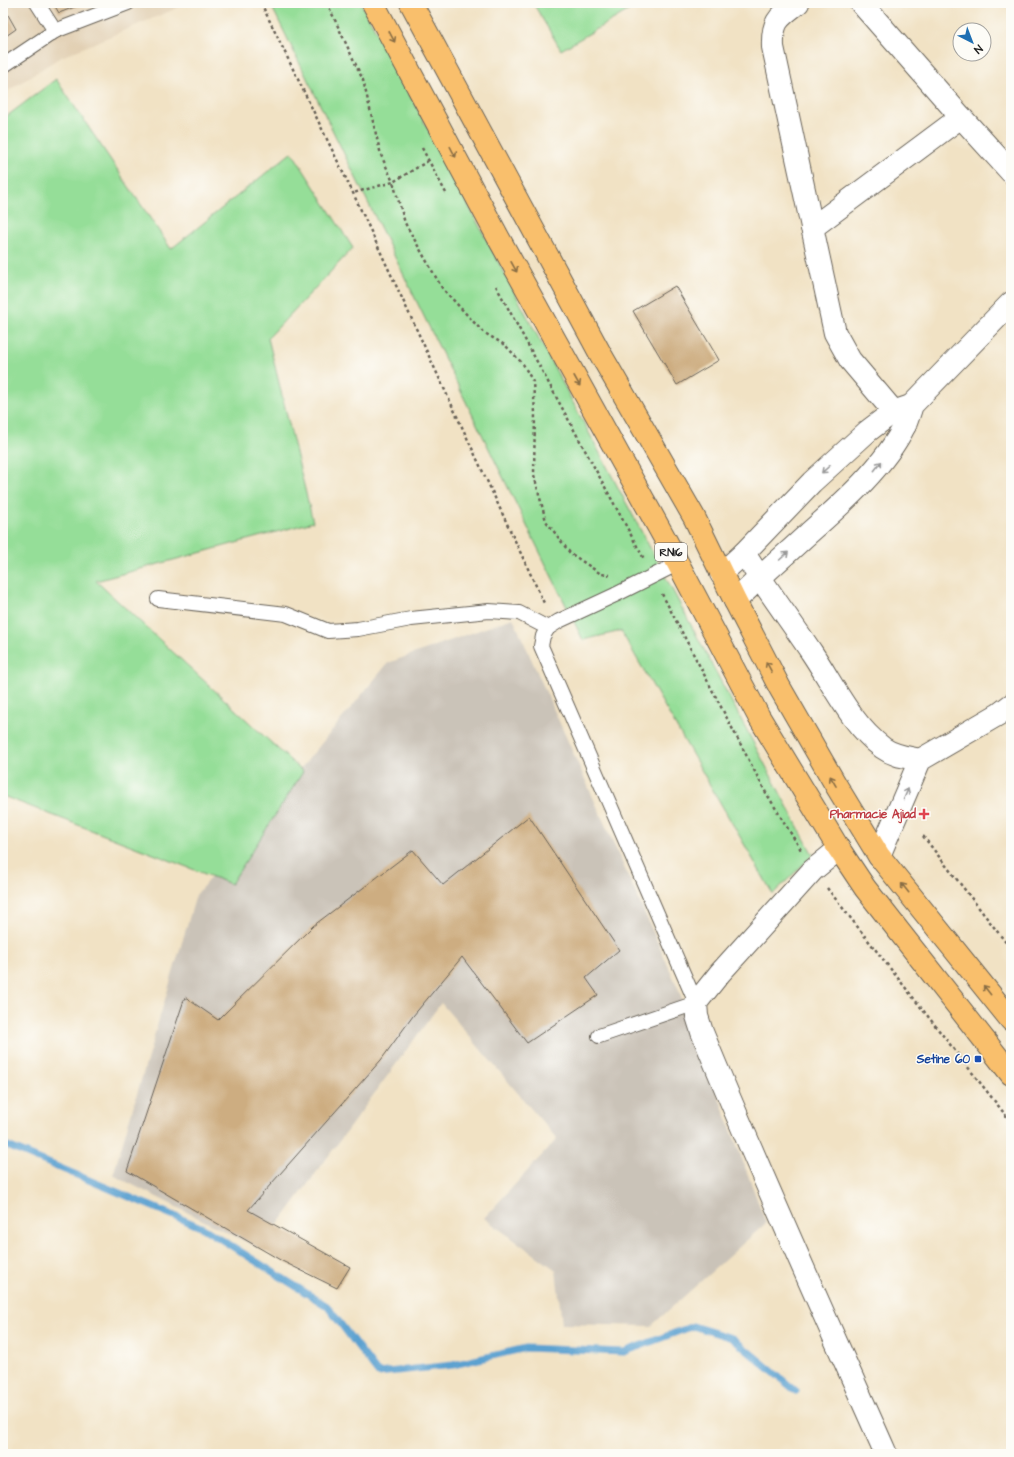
<svg xmlns="http://www.w3.org/2000/svg" width="1014" height="1457" viewBox="0 0 1014 1457" font-family="'Architects Daughter',sans-serif">
<style>
.built{fill:#e2d0b4}
.industrial{fill:#cac3b8}
.green{fill:#95de98;stroke:#587d5a}
.lines{fill:none;stroke-linecap:round;stroke-linejoin:round}
.stream{stroke:#5ba1d0;stroke-width:7}
.building{fill:#cdad81}
.lane-casing{stroke:#676157;stroke-width:16}
.street-casing{stroke:#676157;stroke-width:24}
.highway-casing{stroke:#676157;stroke-width:24}
.path{stroke:#676157;stroke-width:2.5;stroke-dasharray:3 3;stroke-linecap:butt}
.lane{stroke:#fff;stroke-width:14}
.street{stroke:#fff;stroke-width:22}
.highway{stroke:#f9bf6c;stroke-width:22}
.oneway{stroke:#8a6e44}
.oneway2{stroke:#999}
.health-dot{fill:#e0444e;stroke:#fdfcf7;stroke-width:1.5}
.transit-dot{fill:#1a4fb4;stroke:#fdfcf7;stroke-width:1.5}
.labels{text-anchor:middle;dominant-baseline:central;stroke-width:3;stroke-linejoin:round;paint-order:stroke}
.shield{fill:#fdfcf7;stroke:#605f5e;stroke-width:1}
.shield-label{font-size:11px;font-weight:bold;fill:#1c1c1c}
.health-label{font-size:12px;font-weight:bold;fill:#be3a42;stroke:#fdfcf7;text-anchor:end}
.transit-label{font-size:12px;font-weight:bold;fill:#164399;stroke:#fdfcf7;text-anchor:end}
</style>
<rect width="100%" height="100%" fill="#fdfcf7"/>
<filter id="ink" filterUnits="userSpaceOnUse"><feTurbulence type="fractalNoise" baseFrequency=".025" numOctaves="2"/><feDisplacementMap in="SourceGraphic" scale="8" xChannelSelector="R" yChannelSelector="G"/><feConvolveMatrix kernelMatrix="1 2 1 2 8 2 1 2 1" color-interpolation-filters="sRGB"/></filter>
<filter id="wash" filterUnits="userSpaceOnUse"><feTurbulence type="fractalNoise" baseFrequency=".012" numOctaves="4" result="noise"/><feDisplacementMap in="SourceGraphic" scale="16" xChannelSelector="R" yChannelSelector="G"/><feGaussianBlur stdDeviation="0.9" result="paint"/><feColorMatrix in="noise" values="0 0 0 0 0 0 0 0 0 0 0 0 0 0 0 0 0 1.4 0 .05"/><feComposite in="paint" operator="in"/></filter>
<g filter="url(#wash)">
<rect width="100%" height="100%" fill="#f1e2c4"/>
<!-- built -->
<path class="built" d="M3,3H189L59,58L3,94Z"/>
<!-- industrial -->
<path class="industrial" d="M513,618L678,988L766,1223L651,1326L562,1324L556,1270L484,1218L557,1139L441,1003L260,1249L113,1175L196,895L388,663Z"/>
<!-- green -->
<g class="green">
<path d="M270,3H361L813,855L773,894L621,631L583,640Z"/>
<path d="M533,3H627L631,9L561,50Z"/>
<path d="M56,79L171,249L292,152L353,248L268,338L313,522L96,581L303,772L231,884L3,796V119Z"/>
</g>
<g class="lines">
<!-- stream -->
<path class="stream" d="M3,1144L203,1228L327,1306L378,1373L453,1365L526,1348L624,1352L693,1326L732,1338L796,1391"/>
</g>
<g id="blocks">
<!-- building -->
<g class="building">
<path d="M53,3H85L59,13Z"/>
<path d="M3,6L16,29L3,38Z"/>
<path d="M675,286L719,360L677,385L633,311Z"/>
<path d="M529,816L619,950L586,978L598,995L527,1043L462,957L413,1016L381,1060L248,1210L350,1267L337,1288L282,1261L127,1171L185,997L218,1020L313,926L413,850L443,885Z"/>
</g>
</g>
</g>
<g filter="url(#ink)">
<use href="#blocks" fill-opacity="0" stroke="#676157" stroke-width="1"/>
<g class="lines">
<defs>
<g id="lane">
<path d="M37,3L55,31"/>
<path d="M3,66L55,31L128,3"/>
<path d="M158,599L286,614L328,631L358,629L411,619L489,611L519,613L548,628"/>
<path d="M599,1036L696,1003L541,646L543,636L548,628L559,621L615,595L677,564"/>
</g>
<g id="street">
<path d="M798,3C778,18 772,21 773,47L835,333L850,360L905,425"/>
<path d="M861,3L961,117L1011,172"/>
<path d="M812,228L961,117"/>
<path d="M744,553C765,587 790,620 812,653C834,686 851,724 883,748C894,756 907,757 920,760"/>
<path d="M721,574L744,553L812,482L868,431L893,412L908,407"/>
<path d="M735,601C759,578 784,556 809,533C843,503 885,466 905,425C908,418 910,411 912,405L1011,303"/>
<path d="M839,849L813,870L720,973L696,1003L697,1016L702,1032C760,1174 824,1314 886,1454"/>
<path d="M879,856L920,760L999,714L1011,705"/>
</g>
<g id="highway">
<path d="M373,3L498,237L664,537L759,717L839,849L865,888L1011,1074"/>
<path d="M411,3L601,355L694,517L735,601L780,688L837,787L879,856L1011,1020"/>
</g>
</defs>
<!-- lane casing -->
<use href="#lane" class="lane-casing"/>
<!-- street casing -->
<use href="#street" class="street-casing"/>
<!-- highway casing -->
<use href="#highway" class="highway-casing"/>
<!-- path -->
<g class="path">
<path d="M261,3L353,193L544,603"/>
<path d="M327,3L363,80L381,155L393,182L353,193"/>
<path d="M422,148L447,195"/>
<path d="M428,161L393,182L405,223L442,288L483,332L505,345L523,364L533,382L535,413L534,475L546,521L570,553L601,574L610,575"/>
<path d="M496,286L644,559"/>
<path d="M662,594L765,791L801,850"/>
<path d="M923,836L1011,949"/>
<path d="M827,888L1011,1122"/>
</g>
<!-- lane -->
<use href="#lane" class="lane"/>
<!-- street -->
<use href="#street" class="street"/>
<!-- highway -->
<use href="#highway" class="highway"/>
</g>
<!-- one-way arrows -->
<defs><path id="oneway-shaft" d="M-6 0H5M1.5-3L5.5 0L1.5 3" fill="none" stroke-width="1.6" stroke-linecap="round" stroke-linejoin="round"/></defs>
<g class="oneway">
<use href="#oneway-shaft" transform="translate(392 37) rotate(62)"/>
<use href="#oneway-shaft" transform="translate(453 152) rotate(62)"/>
<use href="#oneway-shaft" transform="translate(514 267) rotate(61)"/>
<use href="#oneway-shaft" transform="translate(577 381) rotate(61)"/>
<use href="#oneway-shaft" transform="translate(769 667) rotate(-118)"/>
<use href="#oneway-shaft" transform="translate(833 781) rotate(-120)"/>
<use href="#oneway-shaft" transform="translate(905 888) rotate(-129)"/>
<use href="#oneway-shaft" transform="translate(987 990) rotate(-128)"/>
</g>
<g class="oneway2">
<use href="#oneway-shaft" transform="translate(878 466) rotate(-52)"/>
<use href="#oneway-shaft" transform="translate(826 469) rotate(138)"/>
<use href="#oneway-shaft" transform="translate(784 556) rotate(-42)"/>
<use href="#oneway-shaft" transform="translate(906 794) rotate(-66)"/>
</g>
</g>
<!-- markers -->
<path class="health-dot" d="M922 808h4v4h4v4h-4v4h-4v-4h-4v-4h4z"/>
<rect class="transit-dot" x="974" y="1055" width="8" height="8" rx="2"/>
<g class="labels">
<!-- shield labels -->
<rect class="shield" x="655" y="543" width="32" height="18" rx="3"/>
<g class="shield-label">
<text x="671" y="552">RN16</text>
</g>
<!-- health labels -->
<g class="health-label">
<text x="916" y="814">Pharmacie Ajiad</text>
</g>
<!-- transit labels -->
<g class="transit-label">
<text x="970" y="1059">Setine 60</text>
</g>
</g>
<!-- margin -->
<rect width="1014" height="1457" fill="none" stroke="#fdfcf7" stroke-width="16"/>
<!-- north arrow -->
<g transform="translate(972 42) rotate(138)"><circle r="19" fill="#fdfcf7" stroke="#a3a29f"/>
<path d="M0-3L7 15L0 10L-7 15Z" fill="#1f6fb2"/>
<text y="-6" font-size="11" font-weight="bold" text-anchor="middle" fill="#1c1c1c">N</text>
</g>
</svg>
